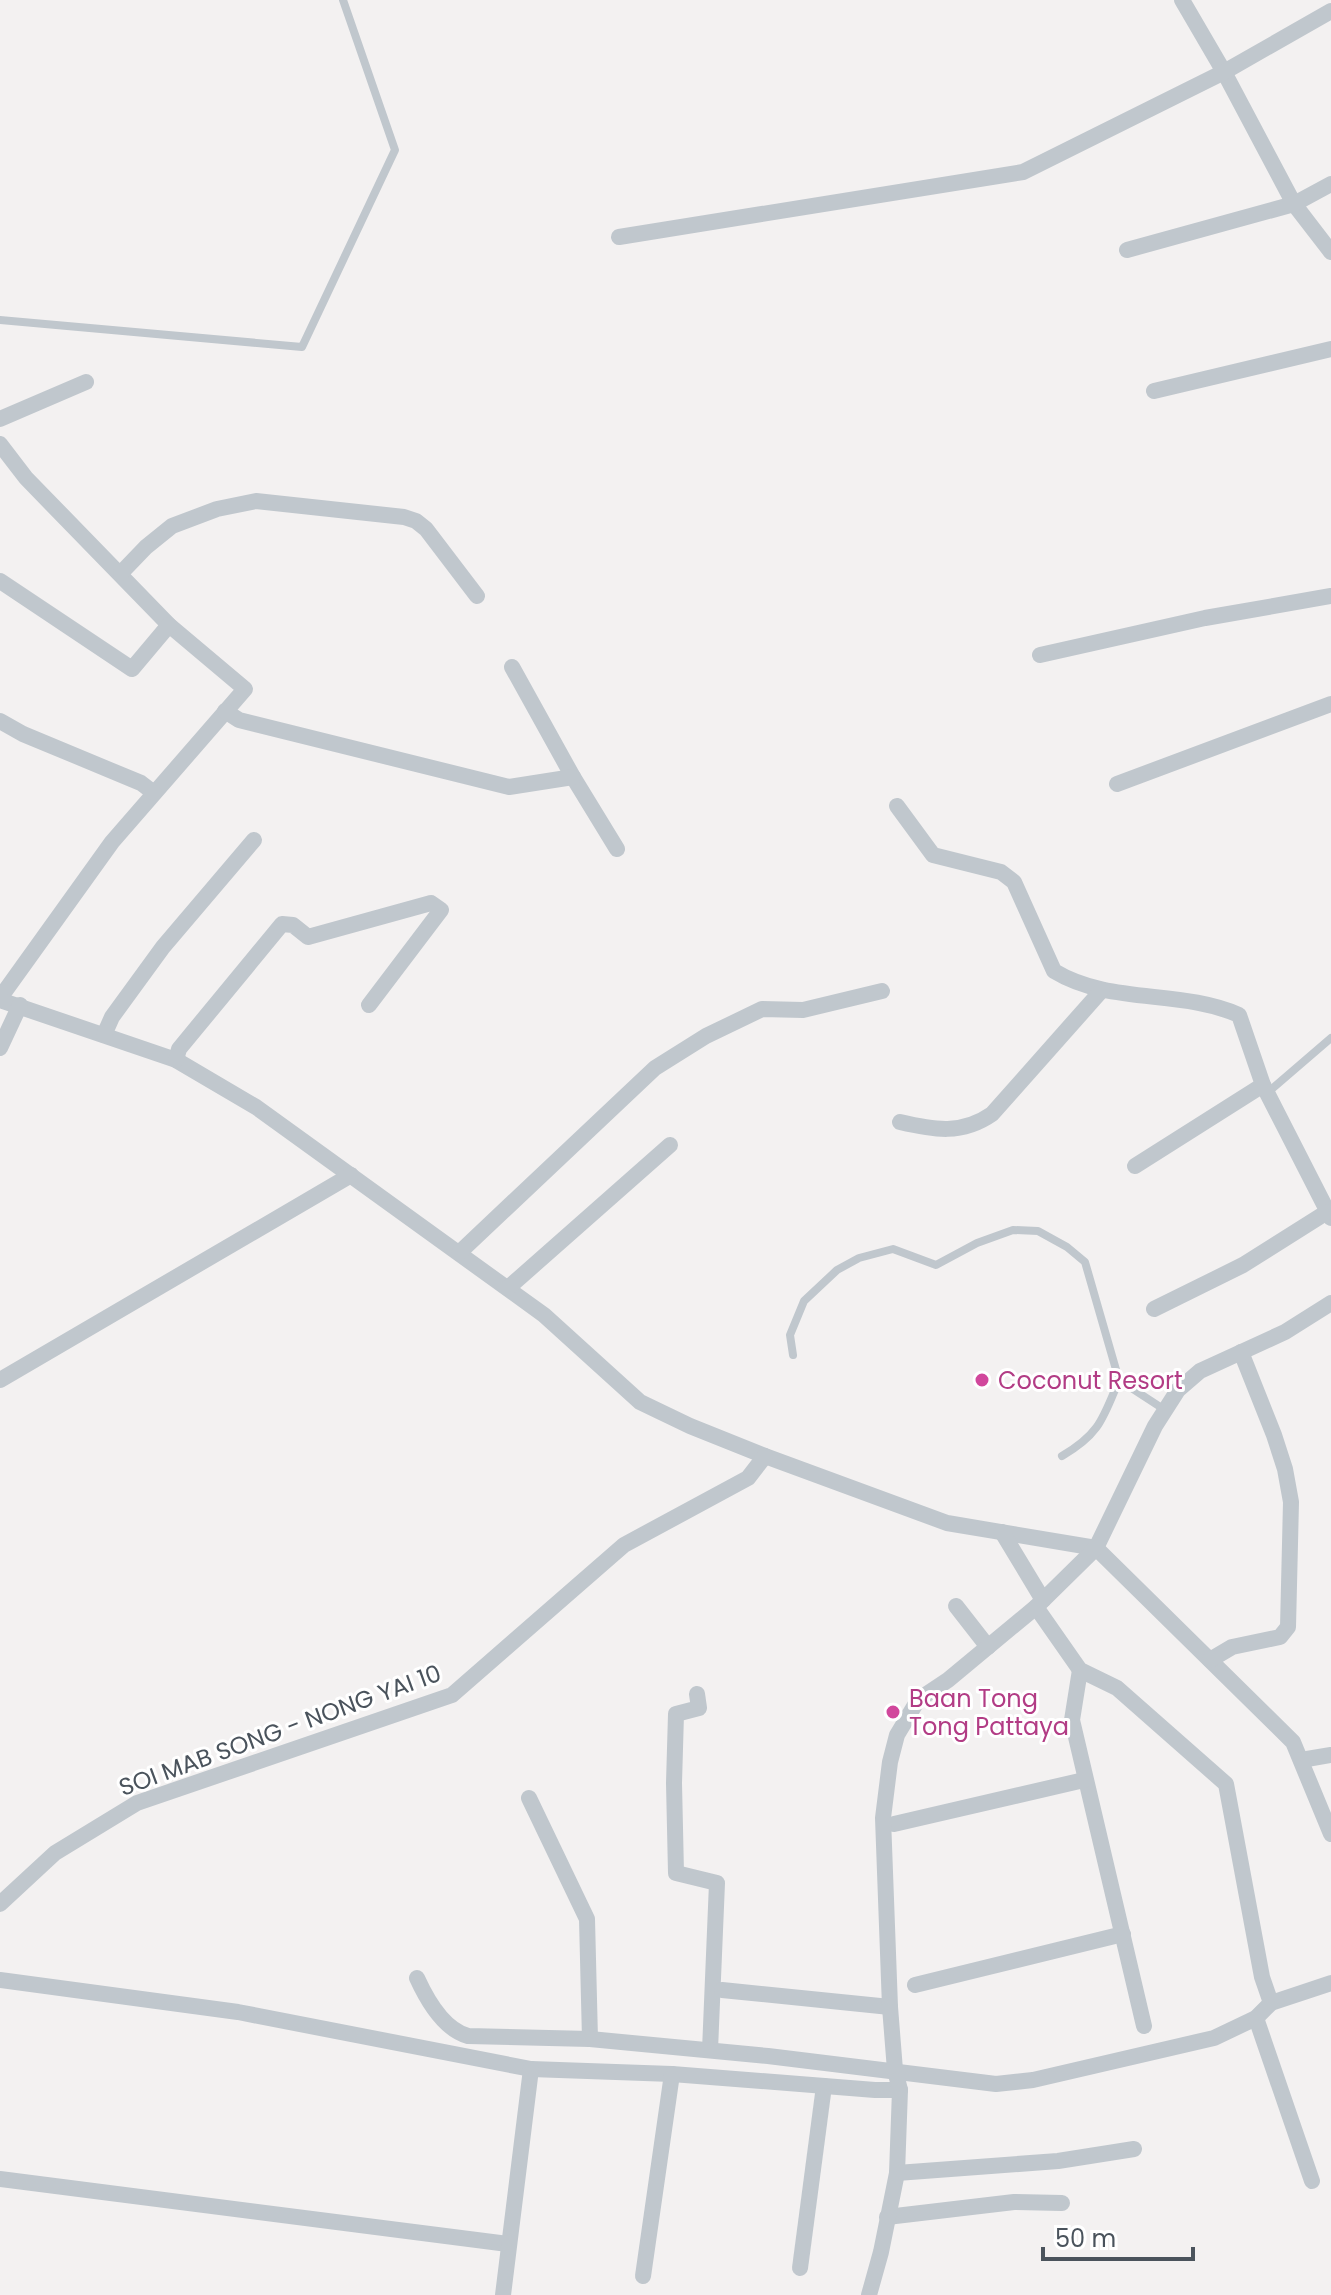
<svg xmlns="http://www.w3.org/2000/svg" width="1331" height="2295" viewBox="0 0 1331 2295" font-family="Poppins,sans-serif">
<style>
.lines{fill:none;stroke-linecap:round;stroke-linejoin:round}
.lane{stroke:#c0c7cd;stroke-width:8}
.street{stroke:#c0c7cd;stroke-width:16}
.hotel-dot{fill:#d1479c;stroke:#fff;stroke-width:3}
.labels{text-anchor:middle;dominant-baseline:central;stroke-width:6;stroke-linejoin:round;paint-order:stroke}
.hotel-label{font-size:24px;fill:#b23c85;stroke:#fff;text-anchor:start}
.street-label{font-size:24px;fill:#4a535c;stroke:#fff}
</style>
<rect width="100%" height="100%" fill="#f3f1f1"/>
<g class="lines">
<!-- lane -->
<g class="lane">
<path d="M0,320L302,347L395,150L343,0"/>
<path d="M1267,1093L1331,1038"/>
<path d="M793,1355L790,1335L804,1301L837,1270L859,1258L893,1249L936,1265L977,1243L1013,1230L1038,1231L1067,1247L1085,1262L1119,1380L1165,1410"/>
<path d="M1062,1456C1100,1434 1103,1418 1119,1380"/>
</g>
<!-- street -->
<g class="street">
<path d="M1182,0L1224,72L1294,204L1331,252"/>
<path d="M619,237L1023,172L1224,72L1331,11"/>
<path d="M1127,250L1294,204L1331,184"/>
<path d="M1154,391L1331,349"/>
<path d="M0,419L86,382"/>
<path d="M0,444L26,478L169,625L245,689L112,842L0,998"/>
<path d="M121,573L146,547L172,526L217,509L256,501L404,517L416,521L426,529L477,596"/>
<path d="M0,581L132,669L169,625"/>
<path d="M1040,655L1205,618L1331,596"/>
<path d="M512,667L573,777L617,849"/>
<path d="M225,711L239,720L509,787L573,777"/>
<path d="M0,721L23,734L141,783L154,793"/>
<path d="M1117,784L1331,704"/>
<path d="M897,806L933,855L1001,872L1014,882L1054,971C1110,1005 1180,989 1239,1015L1263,1085L1331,1218"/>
<path d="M0,1000L176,1060L256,1107L544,1315L640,1402L690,1426L765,1456L947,1523L1096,1548L1293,1742L1331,1834"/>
<path d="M104,1035L112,1017L163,947L254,840"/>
<path d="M0,1048L20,1005"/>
<path d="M176,1060L179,1049L282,924L293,925L308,937L431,903L441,910L369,1005"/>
<path d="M900,1122C934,1130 962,1135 992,1114L1102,990"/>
<path d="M1135,1166L1263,1085"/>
<path d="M459,1253L655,1068L706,1036L762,1009L803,1010L882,991"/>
<path d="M508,1288L670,1145"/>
<path d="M1154,1309L1243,1265L1327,1212"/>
<path d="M0,1380L351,1175"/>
<path d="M1002,1532L1043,1600"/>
<path d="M956,1606L988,1647"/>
<path d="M1036,1607L1080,1670L1117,1688L1226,1784L1262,1977L1271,2003"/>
<path d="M1210,1660L1232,1647L1280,1637L1288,1627L1291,1502L1285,1469L1274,1435L1241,1352"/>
<path d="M1080,1670L1072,1720L1144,2026"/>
<path d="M697,1694L699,1708L676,1714L674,1783L676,1873L717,1883L710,2050"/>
<path d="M1301,1760L1331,1755"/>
<path d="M529,1798L587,1919L590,2039"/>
<path d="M894,1824L1084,1780"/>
<path d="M0,1904L55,1853L137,1803L452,1695L624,1545L748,1478L765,1456"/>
<path d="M417,1978C427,2000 443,2029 468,2036L590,2039L768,2056L996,2084L1033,2080L1214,2038L1256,2018L1271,2003L1331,1983"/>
<path d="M0,1980L238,2012L531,2069L672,2074L875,2090H900"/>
<path d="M915,1985L1123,1934"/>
<path d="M722,1990L890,2007"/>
<path d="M1256,2018L1312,2181"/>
<path d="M897,2173L1058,2161L1134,2149"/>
<path d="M0,2179L508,2244"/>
<path d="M887,2217L1014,2202L1062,2203"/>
<path d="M800,2268L824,2086"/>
<path d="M643,2276L672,2074"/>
<path d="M503,2295L531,2069"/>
<path d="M869,2295L881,2252L897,2173L900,2090L895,2070L890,2007L883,1818L890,1762L897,1735L918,1700L948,1680L1036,1607L1096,1548L1155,1426L1178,1390L1200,1371L1285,1332L1331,1303"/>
</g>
</g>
<!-- markers -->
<g class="hotel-dot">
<circle cx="982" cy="1380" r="8"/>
<circle cx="893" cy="1712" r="8"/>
</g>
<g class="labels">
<!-- hotel labels -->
<g class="hotel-label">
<text x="998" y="1380">Coconut Resort</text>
<text x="909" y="1698">Baan Tong<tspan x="909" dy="28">Tong Pattaya</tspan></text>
</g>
<!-- street labels -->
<g class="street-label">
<text transform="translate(280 1730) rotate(-20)">SOI MAB SONG - NONG YAI 10</text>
</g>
</g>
<!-- scale -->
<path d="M1043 2247v12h150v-12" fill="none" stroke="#4a535c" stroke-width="4"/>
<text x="1055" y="2247" font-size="24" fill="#4a535c" stroke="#ffffff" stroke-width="6" paint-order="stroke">50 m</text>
</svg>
